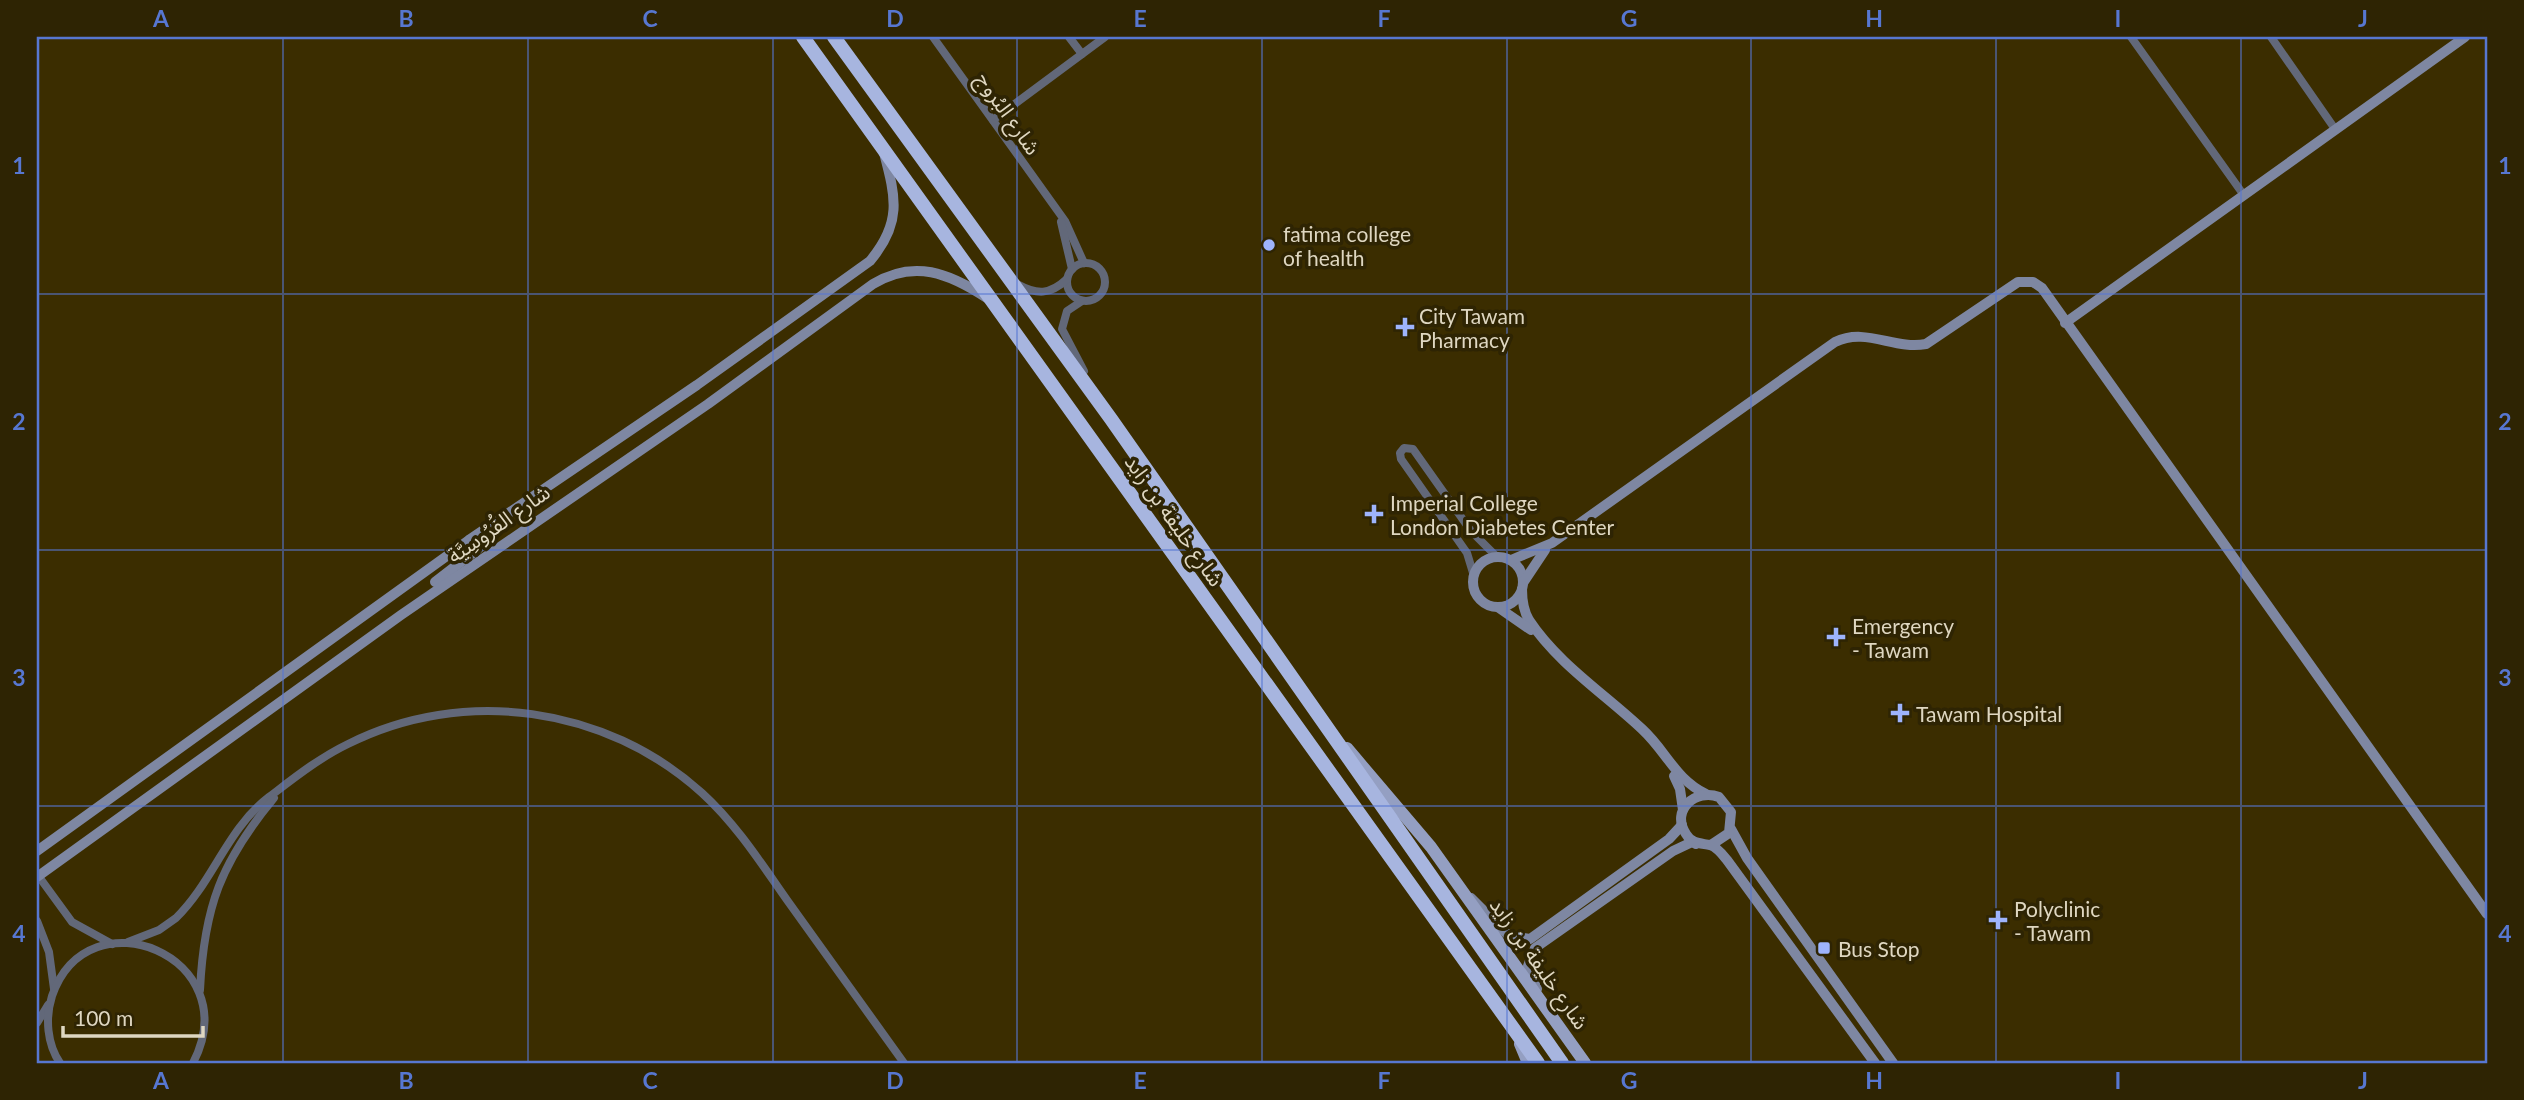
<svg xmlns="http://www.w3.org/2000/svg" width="2524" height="1100" viewBox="0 0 2524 1100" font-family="Lato,'Noto Sans Arabic',sans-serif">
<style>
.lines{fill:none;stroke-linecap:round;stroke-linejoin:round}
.street{stroke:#626879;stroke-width:8}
.secondary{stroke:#7e87a2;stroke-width:10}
.primary{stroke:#949fc2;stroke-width:12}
.highway{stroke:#a7b5df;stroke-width:14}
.grid{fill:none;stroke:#5777d1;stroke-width:2;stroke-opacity:0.55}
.poi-dot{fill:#9eb4fd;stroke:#2e2403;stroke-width:2.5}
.labels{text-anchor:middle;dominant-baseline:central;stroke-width:7;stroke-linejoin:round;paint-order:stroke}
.street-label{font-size:21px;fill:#dfd7c1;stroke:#2e2403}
.poi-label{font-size:21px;fill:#dfd7c1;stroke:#2e2403;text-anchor:start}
.neatline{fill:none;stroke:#5777d1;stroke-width:2.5}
.grid-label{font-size:23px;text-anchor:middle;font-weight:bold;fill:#5777d1}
</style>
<rect width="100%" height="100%" fill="#3b2d00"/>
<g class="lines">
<!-- street -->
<g class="street">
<path d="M933,37L1065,221L1084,263"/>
<path d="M1069,37L1082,54"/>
<path d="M2131,37L2243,194"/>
<path d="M2271,37L2335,129"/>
<path d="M993,120L1105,37"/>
<path d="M1061,222L1072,269"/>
<circle cx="1086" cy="282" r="19"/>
<path d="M1017,284C1037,295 1050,295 1067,279"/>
<path d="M1082,301L1067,311L1062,329L1084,371"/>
<path d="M1474,576L1467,553L1401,459L1400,453L1404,448L1413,449L1471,531L1497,557"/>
<path d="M37,874L72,922L112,944"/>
<path d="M37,921L49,952L54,989"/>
<path d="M128,942L159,930L176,918C213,882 227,829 269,797C294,778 319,758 348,744C463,686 606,706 702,793C736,824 761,863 787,900C826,954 865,1009 904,1063"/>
<path d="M200,990C204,907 221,862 274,798"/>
<path d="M37,1023L48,1005"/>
<path d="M60,1063C47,1044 45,1018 52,996C88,891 248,957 193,1063"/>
</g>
<!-- secondary -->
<g class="secondary">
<path d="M2065,323L2465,37"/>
<circle cx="1498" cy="582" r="25"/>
<path d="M1511,560L1552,543L1835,342C1866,327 1894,350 1926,344L2018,282H2033L2042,288L2487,914"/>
<path d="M435,582L479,548L477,543L469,540"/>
<path d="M1523,583L1545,550"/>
<path d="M1522,589C1522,600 1523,610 1529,620C1558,664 1605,694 1642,729C1667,752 1675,779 1706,794"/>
<path d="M1499,608L1531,630"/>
<path d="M1674,776L1680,789L1683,810"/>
<path d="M1731,829L1747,858L1893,1063"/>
<path d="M1711,845L1729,833L1731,812L1719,797C1696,788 1670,810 1686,834C1692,844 1700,843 1710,845C1717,847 1723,855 1727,860L1875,1063"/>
<path d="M37,851L469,540L697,385L870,261C902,223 896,198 884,153"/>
<path d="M37,877L401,615L708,404L873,284C914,259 949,273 987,298"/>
<path d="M1471,898L1509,936L1530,939L1669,839L1682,825"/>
<path d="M1537,989L1528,966L1535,948L1673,851L1692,842L1696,844"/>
</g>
<!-- primary -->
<g class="primary">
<path d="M1347,748L1431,847L1585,1063"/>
<path d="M1520,1044L1528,1063"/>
</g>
<!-- highway -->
<g class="highway">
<path d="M803,37L1538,1063"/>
<path d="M834,37L1111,419L1562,1063"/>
</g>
</g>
<!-- grid -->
<path class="grid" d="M283,37V1063M528,37V1063M773,37V1063M1017,37V1063M1262,37V1063M1507,37V1063M1751,37V1063M1996,37V1063M2241,37V1063M37,294H2487M37,550H2487M37,806H2487"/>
<!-- markers -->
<g class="poi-dot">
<circle cx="1269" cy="245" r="7"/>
<path d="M1401.5 316.5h7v7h7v7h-7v7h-7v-7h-7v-7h7z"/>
<path d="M1370.5 503.5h7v7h7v7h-7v7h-7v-7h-7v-7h7z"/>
<path d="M1832.5 626.5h7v7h7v7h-7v7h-7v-7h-7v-7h7z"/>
<path d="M1896.5 702.5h7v7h7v7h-7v7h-7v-7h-7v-7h7z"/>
<path d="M1994.5 909.5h7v7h7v7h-7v7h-7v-7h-7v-7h7z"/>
<rect x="1817" y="941" width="14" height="14" rx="3.5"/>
</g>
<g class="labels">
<!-- street labels -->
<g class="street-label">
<text transform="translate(1009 113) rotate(55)">شارع البُروج</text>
<text transform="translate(1175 520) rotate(55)">شارع خليفة بن زايد</text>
<text transform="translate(498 523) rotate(-35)">شارع الفُرُوسِيَّة</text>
<text transform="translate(1540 963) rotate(55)">شارع خليفة بن زايد</text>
</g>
<!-- poi labels -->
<g class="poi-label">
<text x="1283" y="233">fatima college<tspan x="1283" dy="24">of health</tspan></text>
<text x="1419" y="315">City Tawam<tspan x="1419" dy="24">Pharmacy</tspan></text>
<text x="1390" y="502">Imperial College<tspan x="1390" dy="24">London Diabetes Center</tspan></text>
<text x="1852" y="625">Emergency<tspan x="1852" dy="24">- Tawam</tspan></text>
<text x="1916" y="713">Tawam Hospital</text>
<text x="2014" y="908">Polyclinic<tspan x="2014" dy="24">- Tawam</tspan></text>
<text x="1838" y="948">Bus Stop</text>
</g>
</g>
<!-- border -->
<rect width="2524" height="1100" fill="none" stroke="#2e2403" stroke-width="77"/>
<!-- scale -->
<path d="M63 1026v10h140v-10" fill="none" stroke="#dfd7c1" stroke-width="3.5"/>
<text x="74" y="1026" font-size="21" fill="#dfd7c1" stroke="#2e2403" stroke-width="5" paint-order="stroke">100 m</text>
<rect x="38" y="38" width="2448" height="1024" class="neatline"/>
<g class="grid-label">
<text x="161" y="27">A</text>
<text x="406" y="27">B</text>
<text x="650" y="27">C</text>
<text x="895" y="27">D</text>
<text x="1140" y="27">E</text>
<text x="1384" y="27">F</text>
<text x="1629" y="27">G</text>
<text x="1874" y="27">H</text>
<text x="2118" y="27">I</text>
<text x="2363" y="27">J</text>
<text x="19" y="174">1</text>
<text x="2505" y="174">1</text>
<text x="19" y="430">2</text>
<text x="2505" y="430">2</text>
<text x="19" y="686">3</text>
<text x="2505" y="686">3</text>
<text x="19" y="942">4</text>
<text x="2505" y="942">4</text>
<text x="161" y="1089">A</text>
<text x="406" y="1089">B</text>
<text x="650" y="1089">C</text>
<text x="895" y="1089">D</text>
<text x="1140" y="1089">E</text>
<text x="1384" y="1089">F</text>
<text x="1629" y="1089">G</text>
<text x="1874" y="1089">H</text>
<text x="2118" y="1089">I</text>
<text x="2363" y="1089">J</text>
</g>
</svg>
